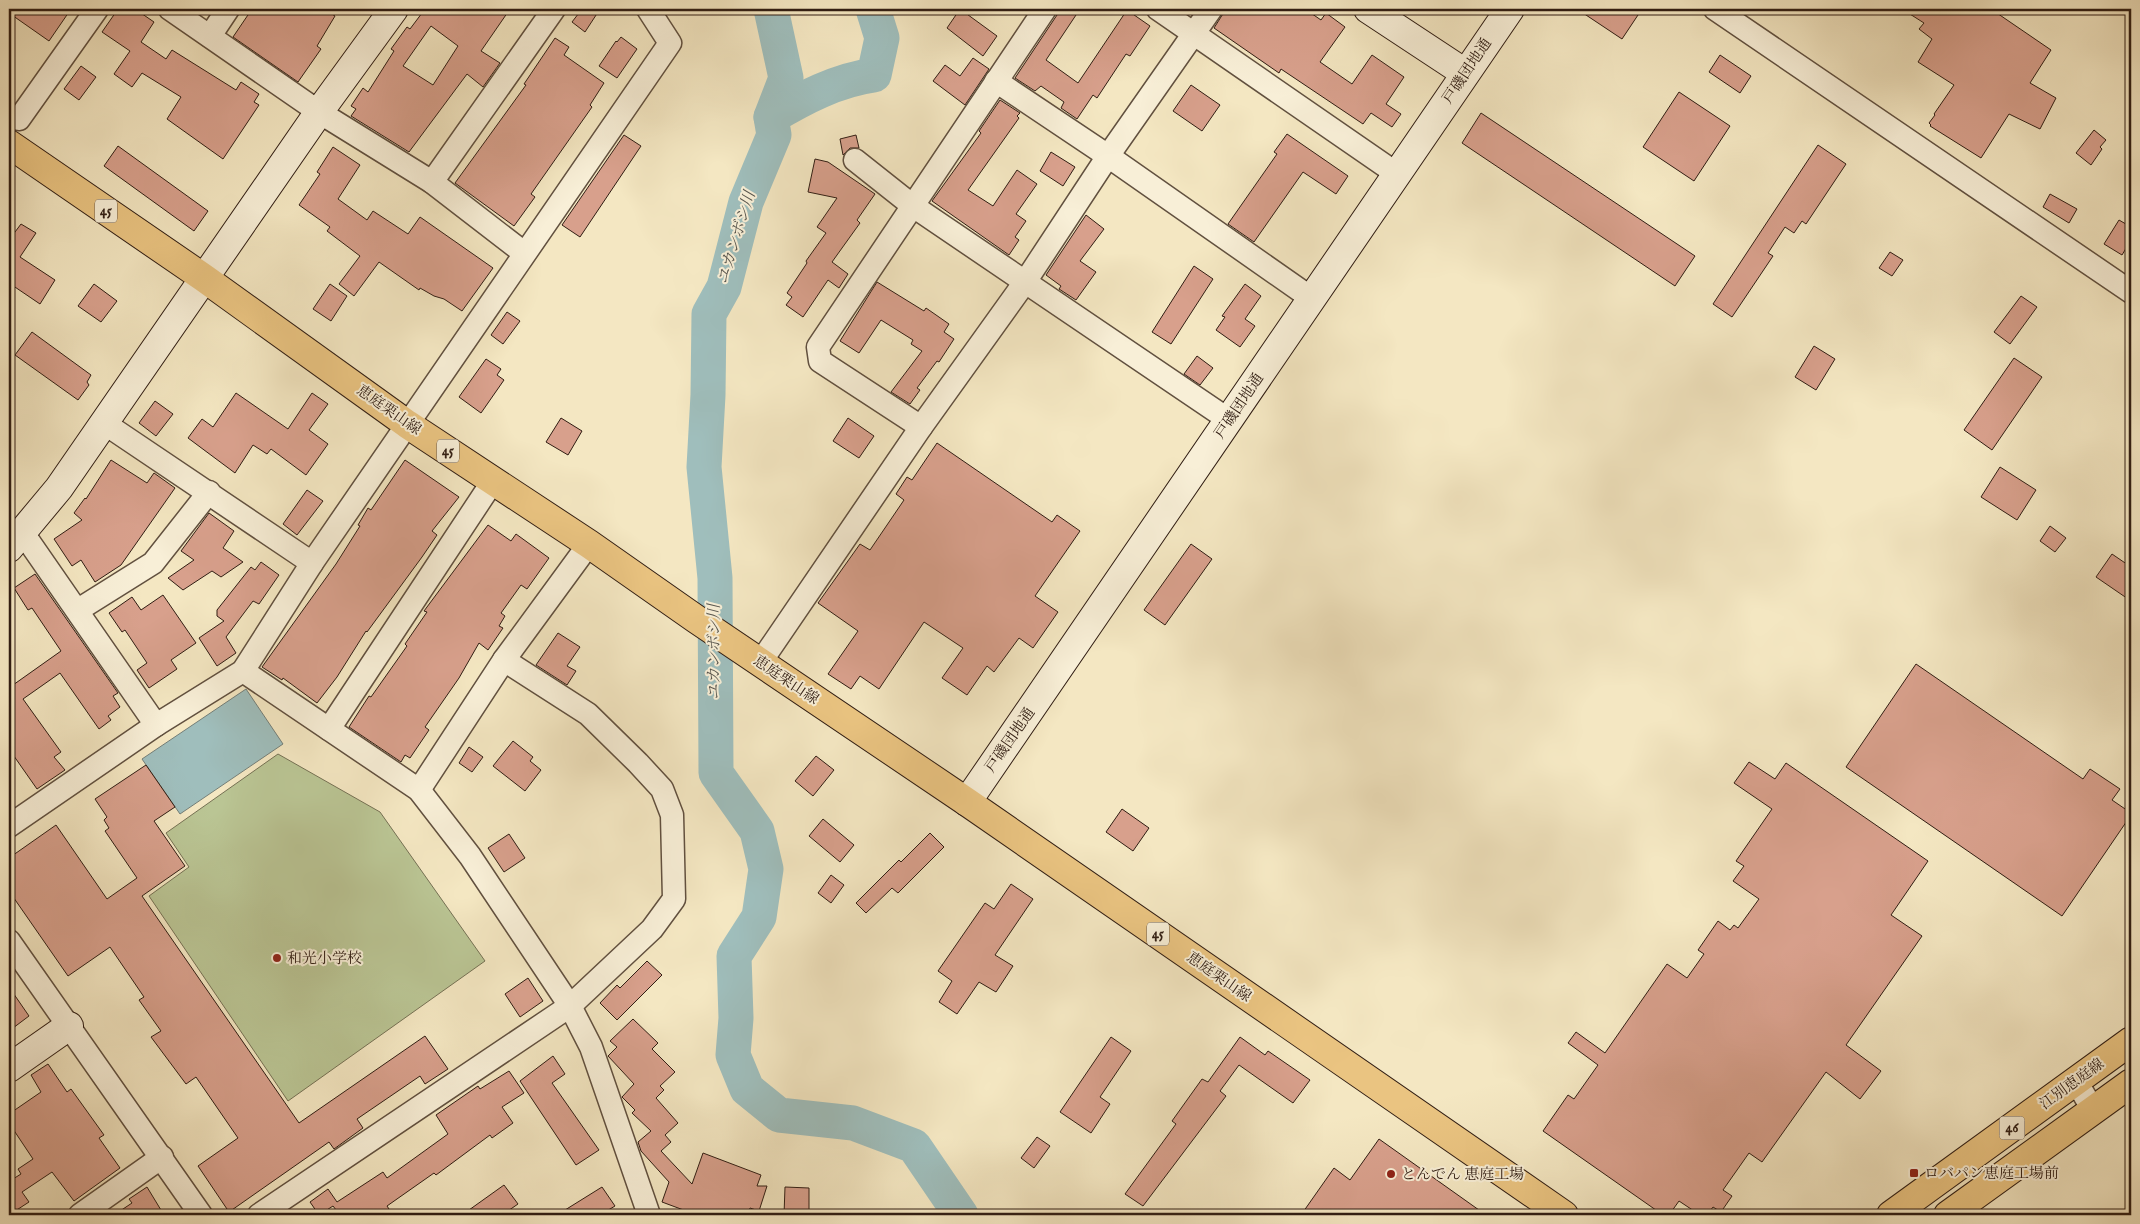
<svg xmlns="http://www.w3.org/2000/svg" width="2140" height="1224" viewBox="0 0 2140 1224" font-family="'IM FELL English','Noto Serif JP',serif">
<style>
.green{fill:#bac594;stroke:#757154}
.water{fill:#9fbebc;stroke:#737e78}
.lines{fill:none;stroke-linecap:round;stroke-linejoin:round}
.river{stroke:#9fbebc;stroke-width:35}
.building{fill:#d8a08c;stroke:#301d13;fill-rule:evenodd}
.street-casing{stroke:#61503f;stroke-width:25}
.secondary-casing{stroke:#301d13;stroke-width:30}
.primary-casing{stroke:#301d13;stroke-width:30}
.street{stroke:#f8efd7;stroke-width:22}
.secondary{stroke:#f8efd7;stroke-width:28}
.primary{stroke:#eac481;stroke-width:28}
.poi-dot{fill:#8f2418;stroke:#f8efd7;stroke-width:2}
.labels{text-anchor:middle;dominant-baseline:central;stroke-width:4;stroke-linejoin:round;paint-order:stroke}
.shield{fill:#f8efd7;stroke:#6c5c4e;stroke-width:1}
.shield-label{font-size:14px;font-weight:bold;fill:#301d13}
.street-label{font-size:15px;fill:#301d13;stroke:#f8efd7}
.poi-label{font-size:15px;fill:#301d13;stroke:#f8efd7;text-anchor:start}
.water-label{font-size:16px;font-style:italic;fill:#57554e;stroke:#f8efd7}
</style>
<rect width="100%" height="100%" fill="#f4e7c2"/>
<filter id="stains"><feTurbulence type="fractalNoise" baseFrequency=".004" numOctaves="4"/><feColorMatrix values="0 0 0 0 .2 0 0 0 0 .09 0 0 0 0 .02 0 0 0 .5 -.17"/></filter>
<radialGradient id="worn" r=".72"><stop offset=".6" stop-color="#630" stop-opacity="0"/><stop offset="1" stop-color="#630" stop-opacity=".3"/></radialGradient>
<!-- green -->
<path class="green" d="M278,754L380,812L485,961L288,1101L149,896L189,867L166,833Z"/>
<!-- water -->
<path class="water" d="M246,689L283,744L180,814L142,759Z"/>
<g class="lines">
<!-- river -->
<g class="river">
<path d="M771,9L786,78L771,117"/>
<path d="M873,9L882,38L874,75C837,80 803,98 771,117L774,135L746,202L724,287L709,314L708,395L704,467L715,578L716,773L757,831L766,869L759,917L734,956L736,1018L733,1055L747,1089L779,1115L853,1123L914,1146L961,1215"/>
</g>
</g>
<!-- building -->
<g class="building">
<path d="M9,9H71L49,41L9,13Z"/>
<path d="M118,9H135L154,22L141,42L166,59L172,50L236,90L241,82L259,94L254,102L259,105L223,159L167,119L181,97L142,73L132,87L114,74L130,51L102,32Z"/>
<path d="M252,9H324L335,16L317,46L321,49L298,82L233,37Z"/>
<path d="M425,9H510L481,51L500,63L483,87L467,74L409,152L351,116L356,109L351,106L363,88L368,92L394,51L391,49L407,27L410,29ZM431,26L458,46L433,85L403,66Z"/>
<path d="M582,9H600L585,32L572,22Z"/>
<path d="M960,9L997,36L983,56L947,28Z"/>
<path d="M1061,9H1080L1046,60L1078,83L1127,10L1150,26L1130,56L1126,54L1097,98L1093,95L1077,119L1061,108L1064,102L1041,86L1035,91L1015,78Z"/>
<path d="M1226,9H1305L1321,20L1326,13L1345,27L1320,62L1352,84L1372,55L1404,77L1386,104L1401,114L1392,127L1371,113L1363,124L1281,69L1279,73L1214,28Z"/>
<path d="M1577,9H1642L1622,39Z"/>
<path d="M1902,9H1991L2051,50L2030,83L2056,98L2040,129L2009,114L1981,158L1930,126L1931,125L1929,123L1935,115L1934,114L1954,85L1918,62L1932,39L1919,29L1924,23Z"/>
<path d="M621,37L637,49L617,78L599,66L616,41L617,42Z"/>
<path d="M555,38L569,47L564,55L604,83L590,105L592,107L531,194L535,197L514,226L455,183L526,85L524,84Z"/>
<path d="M1720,55L1751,76L1740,93L1709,72Z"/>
<path d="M973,58L989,69L965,105L933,81L945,65L960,76Z"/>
<path d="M81,66L96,77L79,100L64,89Z"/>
<path d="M1191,85L1220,105L1202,131L1173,111Z"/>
<path d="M1679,92L1730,126L1694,181L1643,147Z"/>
<path d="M1000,100L1020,113L1017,116L1019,118L968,190L993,206L1017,170L1037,184L1016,214L1026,221L1015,237L1019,240L1009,255L932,201L981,133L979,131Z"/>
<path d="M1481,113L1695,256L1675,286L1462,143Z"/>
<path d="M2094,130L2106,140L2100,147L2102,149L2091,165L2076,153Z"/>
<path d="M1287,134L1348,176L1336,194L1303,172L1254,242L1228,224L1277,154L1274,152Z"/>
<path d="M624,135L641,146L580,237L562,225Z"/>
<path d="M856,135L859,148H850L843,155L840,139Z"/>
<path d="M1818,145L1846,164L1806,224L1802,221L1794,233L1785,227L1768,253L1773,256L1732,317L1713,304Z"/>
<path d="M118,146L208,211L194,231L104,166Z"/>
<path d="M333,147L360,165L338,199L367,220L373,211L408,234L420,217L493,268L462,311L444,299L434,296L420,288L419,290L379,262L354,296L339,284L360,256L327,231L330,227L299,205L320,174L317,172Z"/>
<path d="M1051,152L1075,167L1063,186L1040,171Z"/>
<path d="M815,159L828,162L875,194L857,220L860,223L832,262L848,274L839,288L828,280L803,317L786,305L792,297L787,293L807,263L806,261L826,233L817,227L837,198L808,192Z"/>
<path d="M2050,194L2077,209L2069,223L2043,207Z"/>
<path d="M1086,215L1104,229L1080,261L1096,272L1076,300L1059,289L1061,286L1046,275Z"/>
<path d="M2119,220L2131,227V240L2122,255L2104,244Z"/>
<path d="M21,224L36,233L20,257L55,280L40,304L9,283V240Z"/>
<path d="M1890,252L1903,260L1892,276L1879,268Z"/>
<path d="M1194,266L1213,279L1171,344L1152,332Z"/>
<path d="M877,282L924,311L926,308L949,324L944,332L954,339L939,362L937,361L917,388L920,390L910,404L891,392L922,351L911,344L913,340L881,320L859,353L840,341Z"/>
<path d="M94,284L117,301L101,322L78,306Z"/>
<path d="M330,284L347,296L331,321L313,309Z"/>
<path d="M1245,284L1261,296L1245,319L1255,326L1240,347L1216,330L1225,317L1222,316Z"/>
<path d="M2021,296L2037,307L2010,344L1994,332Z"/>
<path d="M507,312L520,321L503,344L491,335Z"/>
<path d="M32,332L91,375L87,382L89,385L78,400L15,355Z"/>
<path d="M1814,346L1835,359L1816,390L1795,377Z"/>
<path d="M1197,356L1213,368L1200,385L1184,374Z"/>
<path d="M2014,358L2042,377L1992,450L1964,430Z"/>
<path d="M486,359L501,369L497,375L504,380L481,413L459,397Z"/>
<path d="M236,393L288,429L312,393L328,404L309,430L328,444L306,475L271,449L267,454L253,445L235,473L188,438L202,419L213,427Z"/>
<path d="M155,401L173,414L156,436L139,423Z"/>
<path d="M561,418L582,431L568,455L546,442Z"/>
<path d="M848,418L874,436L859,458L833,441Z"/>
<path d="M937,443L1052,522L1057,515L1080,531L1035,596L1058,612L1033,648L1019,638L994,672L987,666L967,695L942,678L963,648L924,622L879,689L860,676L851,689L828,674L858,631L818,603L860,544L870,550L904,500L896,494L907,477L912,480Z"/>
<path d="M111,460L147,483L154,473L175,488L121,565L95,582L81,560L72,566L54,539L82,520L74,513L85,498L86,499Z"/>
<path d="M405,460L459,497L432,531L437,535L422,557L367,632L366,631L337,677L317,703L283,678L282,680L262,667L336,564L360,526L358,525L368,508L371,510Z"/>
<path d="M2000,467L2036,490L2017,520L1981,497Z"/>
<path d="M307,490L323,501L297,535L283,524Z"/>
<path d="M209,513L234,531L223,548L243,562L221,577L212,571L183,590L168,578L194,560L181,551Z"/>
<path d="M488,525L511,541L516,534L549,558L527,589L521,585L501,613L505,616L499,626L503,628L488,650L479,643L459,678L425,727L429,730L410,758L405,755L401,762L349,727L369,696L371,697L407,646L405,644L427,612L424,611Z"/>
<path d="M2050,526L2066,538L2055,552L2040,541Z"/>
<path d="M1191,544L1212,559L1165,625L1144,610Z"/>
<path d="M2112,554L2131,567V601L2096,577Z"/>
<path d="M261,562L279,575L259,604L253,601L226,637L236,653L217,666L199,638L224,621L217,616V610L251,567L255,570Z"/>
<path d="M35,574L118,693L113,696L120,707L108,716L111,720L99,729L60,673L23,699L61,752L54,757L65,770L37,789L9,749V680L13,685L61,651L32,608L28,610L14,588Z"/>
<path d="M163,595L196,643L171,660L177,669L149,688L137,670L147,663L125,630L122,632L109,613L132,597L141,610Z"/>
<path d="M558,633L580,647L567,666L576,671L567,685L536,665Z"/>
<path d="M1916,664L2083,779L2090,769L2120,789L2112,800L2131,813V815L2062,916L1846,767Z"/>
<path d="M513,741L533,757L530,761L541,770L525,791L493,766Z"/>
<path d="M469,747L483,757L472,772L459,763Z"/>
<path d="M816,756L834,770L813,796L795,781Z"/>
<path d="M1749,762L1775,779L1786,763L1928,861L1891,915L1922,936L1846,1045L1881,1071L1860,1099L1826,1072L1762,1162L1749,1153L1723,1190L1732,1196L1721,1212L1713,1207L1707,1215H1700L1679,1201L1669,1215H1663L1543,1131L1568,1095L1574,1099L1598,1065L1568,1043L1576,1032L1605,1053L1667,964L1687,978L1704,954L1698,950L1718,921L1730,930L1734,925L1738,928L1759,899L1733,881L1744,866L1736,861L1772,809L1734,783Z"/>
<path d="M146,765L175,807L154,821L185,866L142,896L299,1123L425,1036L448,1069L425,1084L420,1076L357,1119L363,1128L334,1149L329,1142L229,1212L198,1166L238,1138L196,1077L186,1084L151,1037L161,1031L139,1000L144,997L110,947L68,976L9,891V858L56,825L107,899L137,878L105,831L109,828L104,820L107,817L95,799Z"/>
<path d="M1122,809L1149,828L1133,851L1106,832Z"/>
<path d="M823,819L854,845L840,862L809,836Z"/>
<path d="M930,833L944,847L898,893L892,888L866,913L856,903L899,860L901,862Z"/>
<path d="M509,834L525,858L504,872L488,848Z"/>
<path d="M831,875L844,885L831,903L818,893Z"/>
<path d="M1011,884L1033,899L995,955L1013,966L996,992L979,982L957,1014L939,1002L952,981L938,971L985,903L994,909Z"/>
<path d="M647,961L662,975L617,1020L600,1003L617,985L620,988Z"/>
<path d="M528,978L543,1001L520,1017L505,994Z"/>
<path d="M9,987L29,1016L9,1031Z"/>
<path d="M633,1019L658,1043L652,1049L675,1072L660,1086L664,1090L656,1098L678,1123L665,1135L671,1142L661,1151L692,1184L703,1153L761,1175L757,1186H767L759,1211L750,1208L747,1215H697L662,1202L669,1182L641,1151L638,1142L651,1131L632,1113L635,1110L622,1097L634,1084L608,1056L617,1047L610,1041Z"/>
<path d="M1111,1037L1131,1051L1100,1097L1110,1104L1091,1133L1060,1112Z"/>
<path d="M1240,1037L1265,1055L1268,1051L1310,1080L1293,1103L1239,1065L1220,1091L1226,1096L1143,1206L1125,1194L1176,1124L1172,1121L1202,1079L1208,1082Z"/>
<path d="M553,1056L565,1074L552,1083L599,1150L576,1165L520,1081Z"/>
<path d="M48,1064L67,1092L71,1089L104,1135L99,1138L120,1168L74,1201L52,1172L22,1192L29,1202L9,1215V1173L13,1179L21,1174L18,1169L33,1159L9,1123V1114L41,1092L31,1075Z"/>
<path d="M509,1071L524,1093L502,1107L513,1123L492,1138L490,1135L436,1175L434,1173L387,1206L393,1215H340L333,1206L319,1215L310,1202L328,1189L337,1202L383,1172L387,1178L448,1134L436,1115L478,1086L480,1089Z"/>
<path d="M1037,1137L1050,1146L1034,1168L1021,1158Z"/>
<path d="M1379,1139L1486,1215H1301L1334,1168L1350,1180Z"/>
<path d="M504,1185L518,1204L502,1215H462Z"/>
<path d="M147,1187L164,1215H114L132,1203L129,1199Z"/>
<path d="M602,1187L615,1206L600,1215H557Z"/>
<path d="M785,1187L809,1188V1212L805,1211V1215H784Z"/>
</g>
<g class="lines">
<defs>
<g id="street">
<path d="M170,9L319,112L432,182L524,253"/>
<path d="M1158,9L1397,174"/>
<path d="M1715,9L2131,292"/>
<path d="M210,36L228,9"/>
<path d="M996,81L1108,156L1311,298"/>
<path d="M19,119L97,9"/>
<path d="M855,160L913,206L1229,420"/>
<path d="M432,182L554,9"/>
<path d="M104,423L312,563"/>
<path d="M921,427L820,361L818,347L1045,9"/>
<path d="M23,533L156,725"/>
<path d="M78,610L153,563L209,492"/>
<path d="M760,663L921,427L1025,282L1108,156L1211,9"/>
<path d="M243,671L419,790L470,856L570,1006L591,1047L649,1215"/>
<path d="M329,729L493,481"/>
<path d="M419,790L504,660L589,544"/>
<path d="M9,826L156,725L243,671L312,563L670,43L648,9"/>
<path d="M9,941L201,1215"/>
<path d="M2076,1081L2093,1110"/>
<path d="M80,1215L162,1157"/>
<path d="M259,1215L570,1006L652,929L674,899L672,815L662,789L638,763L588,714L504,660"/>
</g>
<g id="secondary">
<path d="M1368,9L1465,73"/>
<path d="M9,548L59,488L319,112L394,9"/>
<path d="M967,802L1510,9"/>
<path d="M9,1068L69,1026"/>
</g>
<g id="primary">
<path d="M9,144L204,278L407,424L589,544L696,619L967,802L1564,1215"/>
<path d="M1891,1215L2131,1041"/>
<path d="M1948,1215L2131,1083"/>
</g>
</defs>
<!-- street casing -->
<use href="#street" class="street-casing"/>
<!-- secondary casing -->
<use href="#secondary" class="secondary-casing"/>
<!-- primary casing -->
<use href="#primary" class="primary-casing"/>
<!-- street -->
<use href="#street" class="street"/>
<!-- secondary -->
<use href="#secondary" class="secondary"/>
<!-- primary -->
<use href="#primary" class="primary"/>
</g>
<!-- markers -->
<g class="poi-dot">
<circle cx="277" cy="958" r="5"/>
<rect x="1909" y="1168" width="10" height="10" rx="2.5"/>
<circle cx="1391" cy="1174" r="5"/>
</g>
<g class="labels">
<!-- shield labels -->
<g class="shield">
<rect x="95" y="199.5" width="22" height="23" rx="4"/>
<rect x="437" y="439.5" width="22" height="23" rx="4"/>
<rect x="1147" y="922.5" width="22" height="23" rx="4"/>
<rect x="1999.5" y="1116.5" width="25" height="23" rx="4"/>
</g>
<g class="shield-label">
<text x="106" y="211">45</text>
<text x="448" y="451">45</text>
<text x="1158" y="934">45</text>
<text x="2012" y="1128">46</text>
</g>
<!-- street labels -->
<g class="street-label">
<text transform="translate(1467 71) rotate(-56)">戸磯団地通</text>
<text transform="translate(1239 406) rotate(-56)">戸磯団地通</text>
<text transform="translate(389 410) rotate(35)">恵庭栗山線</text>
<text transform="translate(786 680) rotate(34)">恵庭栗山線</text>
<text transform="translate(1010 740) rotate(-55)">戸磯団地通</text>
<text transform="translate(1219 977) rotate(35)">恵庭栗山線</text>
<text transform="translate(2072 1084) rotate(-36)">江別恵庭線</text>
</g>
<!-- poi labels -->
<g class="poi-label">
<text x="287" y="958">和光小学校</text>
<text x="1924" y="1173">ロバパン恵庭工場前</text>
<text x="1401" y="1174">とんでん 恵庭工場</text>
</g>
<!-- water labels -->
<g class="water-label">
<text transform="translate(737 238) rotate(-73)">ユカンボシ川</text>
<text transform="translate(715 652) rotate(-90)">ユカンボシ川</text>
</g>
</g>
<!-- margin -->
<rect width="2140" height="1224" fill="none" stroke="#f4e7c2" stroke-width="30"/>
<rect x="10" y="10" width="2120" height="1204" fill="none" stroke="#301d13" stroke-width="2.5"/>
<rect x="15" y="15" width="2110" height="1194" fill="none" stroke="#301d13"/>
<rect width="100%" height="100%" filter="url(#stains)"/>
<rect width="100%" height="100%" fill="url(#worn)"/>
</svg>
